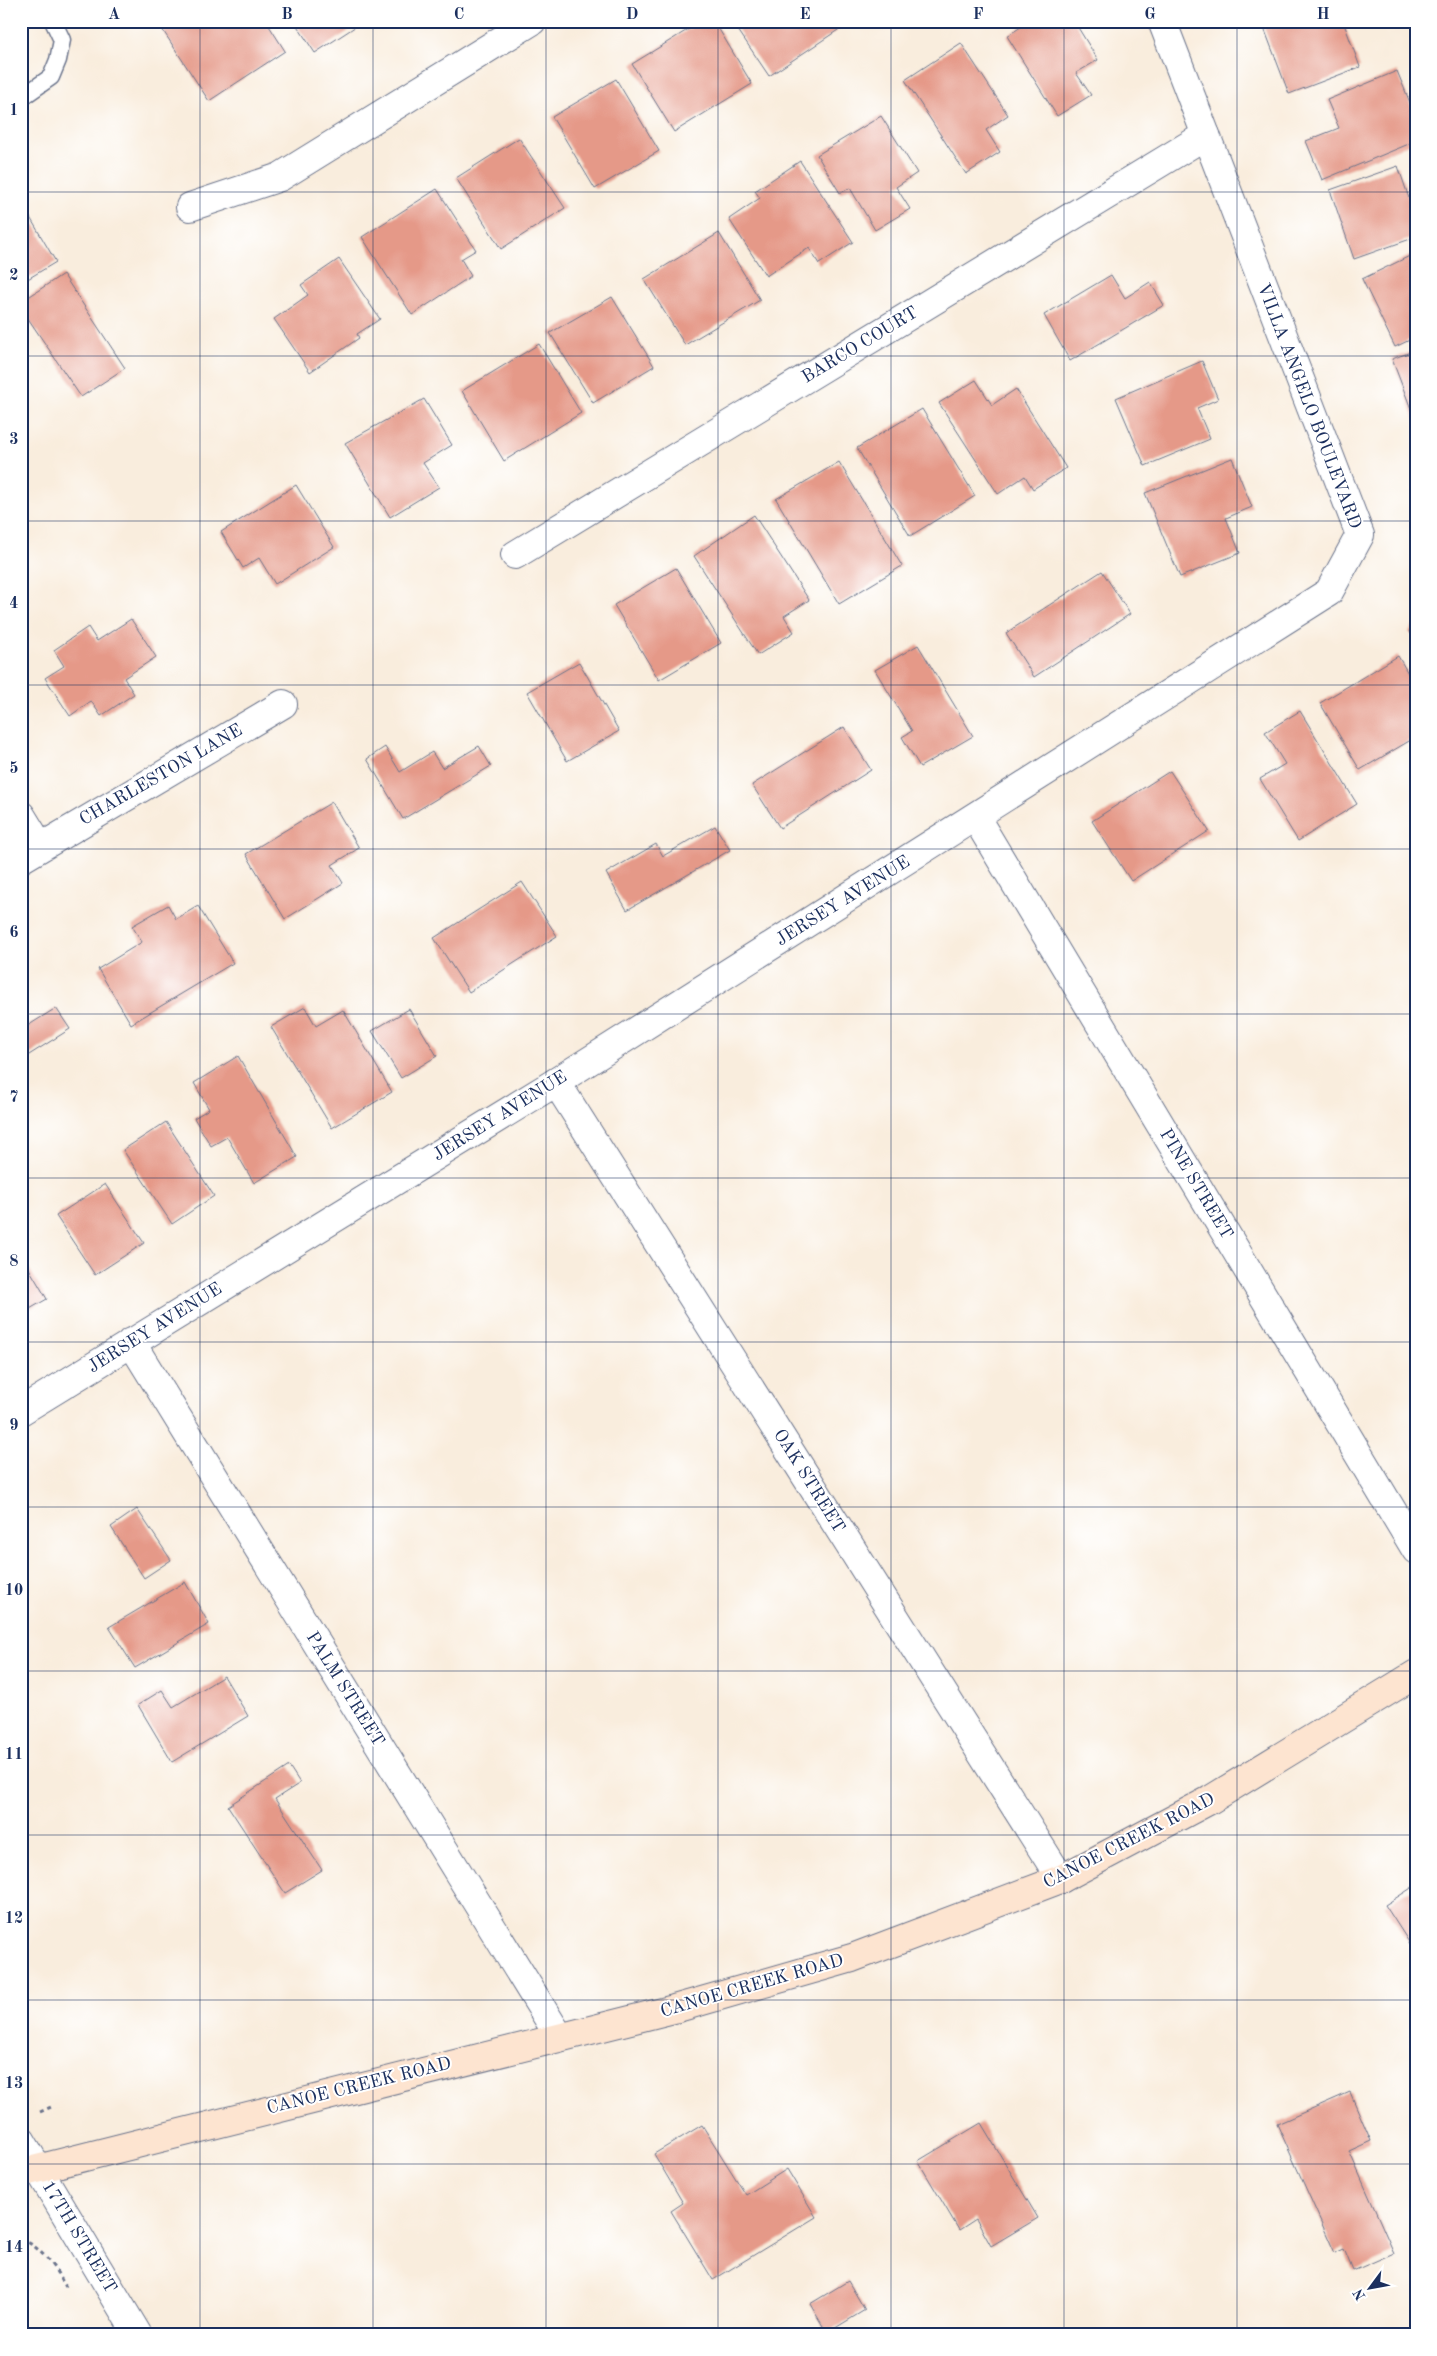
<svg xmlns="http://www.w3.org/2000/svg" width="1437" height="2356" viewBox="0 0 1437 2356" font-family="'Old Standard TT',serif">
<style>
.building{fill:#e59988}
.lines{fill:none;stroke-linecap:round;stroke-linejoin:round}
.service-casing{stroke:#69728a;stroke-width:19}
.minor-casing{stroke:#69728a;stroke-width:30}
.secondary-casing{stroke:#69728a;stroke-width:30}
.path{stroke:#69728a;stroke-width:3;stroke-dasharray:4 4;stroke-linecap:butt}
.service{stroke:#fff;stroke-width:16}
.minor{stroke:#fff;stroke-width:28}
.secondary{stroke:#fde4d0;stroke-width:28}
.grid{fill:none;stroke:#1b2f5e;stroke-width:1;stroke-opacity:0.55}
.labels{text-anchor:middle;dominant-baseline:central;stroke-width:4;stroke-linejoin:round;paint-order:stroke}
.street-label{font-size:18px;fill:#1b2f5e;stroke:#fff}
.neatline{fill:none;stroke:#1b2f5e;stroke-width:2}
.grid-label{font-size:16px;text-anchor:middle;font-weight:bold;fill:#1b2f5e}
</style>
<rect width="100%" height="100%" fill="#fff"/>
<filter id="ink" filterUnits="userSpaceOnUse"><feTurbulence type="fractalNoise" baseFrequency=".02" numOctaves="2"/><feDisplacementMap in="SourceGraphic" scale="10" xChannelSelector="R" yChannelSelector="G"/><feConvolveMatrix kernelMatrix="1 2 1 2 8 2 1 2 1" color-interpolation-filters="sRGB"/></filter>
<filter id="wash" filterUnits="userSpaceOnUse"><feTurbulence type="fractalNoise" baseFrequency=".0096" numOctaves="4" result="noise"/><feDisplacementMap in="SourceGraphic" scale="20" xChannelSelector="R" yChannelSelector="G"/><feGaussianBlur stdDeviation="1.12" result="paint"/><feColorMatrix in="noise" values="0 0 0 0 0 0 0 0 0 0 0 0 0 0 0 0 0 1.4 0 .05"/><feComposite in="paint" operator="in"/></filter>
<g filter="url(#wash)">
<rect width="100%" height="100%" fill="#f9eddd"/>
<g id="blocks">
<!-- building -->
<g class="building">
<path d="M173,21H266L285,51L209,101L162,29Z"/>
<path d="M294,21H364L315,53Z"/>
<path d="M702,21H714L752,84L674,132L632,64Z"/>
<path d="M732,21H840L844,26L769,76Z"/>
<path d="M856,21H870L860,28Z"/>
<path d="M1030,21H1074L1098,60L1076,73L1091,95L1057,116L1007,36Z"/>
<path d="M1283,21H1343L1360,67L1289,94L1264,28Z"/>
<path d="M961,43L1008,115L986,130L1000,152L966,174L905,80Z"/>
<path d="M1397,71L1416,117V141L1322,180L1306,141L1339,128L1327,100Z"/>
<path d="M616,79L659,151L595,189L552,117Z"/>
<path d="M881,116L917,173L896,187L910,209L875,230L850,188L840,193L817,155Z"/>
<path d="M519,138L565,208L501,249L456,178Z"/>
<path d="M800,161L853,242L819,264L809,248L766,276L729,219L760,198L755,191Z"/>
<path d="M1398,166L1412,207L1416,206V237L1354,259L1330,190Z"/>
<path d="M437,189L476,250L461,259L471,276L412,315L362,237Z"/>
<path d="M21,202L56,262L21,283Z"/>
<path d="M719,233L760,300L685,345L644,279Z"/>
<path d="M1416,253V337L1395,347L1362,279Z"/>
<path d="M339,259L380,319L357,334L359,338L310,372L274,319L308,295L301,285Z"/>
<path d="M63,274L125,368L81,397L21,308V302Z"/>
<path d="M1111,275L1125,298L1150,282L1164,305L1070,361L1044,315Z"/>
<path d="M612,297L654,366L593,403L550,333Z"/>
<path d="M539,344L581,413L504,461L462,391Z"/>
<path d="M1416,350V422L1392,359Z"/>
<path d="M1202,361L1218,399L1197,408L1210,439L1145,466L1116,398Z"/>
<path d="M976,380L992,405L1016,389L1066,468L1033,489L1025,476L998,494L939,403Z"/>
<path d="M424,399L452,445L423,463L439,487L390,517L345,443Z"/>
<path d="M922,409L975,496L910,536L857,448Z"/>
<path d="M1232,458L1252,507L1226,518L1240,553L1180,577L1145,493Z"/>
<path d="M839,462L902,566L839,604L776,499Z"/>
<path d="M296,485L334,547L275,584L259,558L243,568L221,532Z"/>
<path d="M754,515L809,600L784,616L794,632L758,655L694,556Z"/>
<path d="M676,568L721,643L659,680L614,605Z"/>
<path d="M1102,571L1130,614L1034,677L1006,633Z"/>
<path d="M131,619L156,657L124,678L134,694L101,716L91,701L70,716L45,678L64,666L54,650L88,627L97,641Z"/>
<path d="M1416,622V637L1409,632Z"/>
<path d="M918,645L973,736L920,767L902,737L912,731L875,670Z"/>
<path d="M1398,656L1416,687V737L1360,770L1320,703Z"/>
<path d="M579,662L619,731L567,761L527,692Z"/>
<path d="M1300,711L1357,804L1298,841L1260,779L1285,764L1265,732Z"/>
<path d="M844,727L871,770L780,828L752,785Z"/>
<path d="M479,746L491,766L403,819L367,759L385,747L400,772L432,752L442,768Z"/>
<path d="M1170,771L1209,831L1131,881L1092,821Z"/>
<path d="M332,802L359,848L332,865L343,883L285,919L246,854Z"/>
<path d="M715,826L730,850L627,910L606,873L656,844L663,856Z"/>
<path d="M522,882L557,936L469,992L434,938Z"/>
<path d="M168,905L176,919L198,906L233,963L131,1024L98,969L142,942L132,926Z"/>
<path d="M305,1007L316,1026L343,1010L392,1092L332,1128L271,1027Z"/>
<path d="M56,1008L70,1029L21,1060V1030Z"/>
<path d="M409,1009L437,1056L401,1078L372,1031Z"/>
<path d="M238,1056L297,1157L254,1183L227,1137L211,1146L194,1118L209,1109L194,1083Z"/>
<path d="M166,1122L214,1196L172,1224L123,1150Z"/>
<path d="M105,1184L144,1243L95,1275L56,1216Z"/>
<path d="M21,1255L47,1299L21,1314Z"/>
<path d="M137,1509L171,1560L144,1578L111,1527Z"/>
<path d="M185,1582L209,1624L135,1668L109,1627Z"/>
<path d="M224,1676L248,1716L172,1762L138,1705L162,1690L173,1707Z"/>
<path d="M289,1766L300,1783L275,1799L322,1870L285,1893L228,1806Z"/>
<path d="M1416,1885V1953L1385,1905Z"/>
<path d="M1350,2092L1371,2141L1349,2151L1394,2253L1353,2271L1344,2249L1335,2253L1277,2124Z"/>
<path d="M981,2123L1038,2218L991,2246L976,2219L959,2230L918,2161Z"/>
<path d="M702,2125L746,2195L787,2169L816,2217L713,2280L671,2211L683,2203L654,2154Z"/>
<path d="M848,2281L865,2310L827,2333L810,2304Z"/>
</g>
</g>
</g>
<g filter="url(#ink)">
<use href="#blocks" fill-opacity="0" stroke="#69728a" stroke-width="1"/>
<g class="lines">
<defs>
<path id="service" d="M21,98L51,77L58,60L62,40L53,21"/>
<g id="minor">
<path d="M190,207L280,177L532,21"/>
<path d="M515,555L1206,135"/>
<path d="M21,815L40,846"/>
<path d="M976,818L1416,1550"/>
<path d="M21,859L283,704"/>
<path d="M556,1082L1061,1879"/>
<path d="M131,1342L559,2036"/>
<path d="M21,1411L556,1082L1329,592L1360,535L1162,21"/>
<path d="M21,2140L138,2335"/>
</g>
<path id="secondary" d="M21,2173L674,2009L852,1958L1061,1879L1210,1800L1416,1674"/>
</defs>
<!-- service casing -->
<use href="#service" class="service-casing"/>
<!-- minor casing -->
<use href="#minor" class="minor-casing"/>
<!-- secondary casing -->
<use href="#secondary" class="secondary-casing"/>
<!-- path -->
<g class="path">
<path d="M40,2112L51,2107"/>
<path d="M21,2239C42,2247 55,2269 66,2287"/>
</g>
<!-- service -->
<use href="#service" class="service"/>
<!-- minor -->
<use href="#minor" class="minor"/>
<!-- secondary -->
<use href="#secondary" class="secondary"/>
</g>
</g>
<!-- grid -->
<path class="grid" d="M200,21V2335M373,21V2335M546,21V2335M718,21V2335M891,21V2335M1064,21V2335M1237,21V2335M21,192H1416M21,356H1416M21,521H1416M21,685H1416M21,849H1416M21,1014H1416M21,1178H1416M21,1342H1416M21,1507H1416M21,1671H1416M21,1835H1416M21,2000H1416M21,2164H1416"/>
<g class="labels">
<!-- street labels -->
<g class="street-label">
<text transform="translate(860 345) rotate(-31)">BARCO COURT</text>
<text transform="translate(1309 406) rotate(69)">VILLA ANGELO BOULEVARD</text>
<text transform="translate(161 775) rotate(-30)">CHARLESTON LANE</text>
<text transform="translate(843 901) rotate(-32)">JERSEY AVENUE</text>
<text transform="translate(500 1116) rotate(-32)">JERSEY AVENUE</text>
<text transform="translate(1196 1184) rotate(59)">PINE STREET</text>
<text transform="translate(155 1328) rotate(-32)">JERSEY AVENUE</text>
<text transform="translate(809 1481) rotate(58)">OAK STREET</text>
<text transform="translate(345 1689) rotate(58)">PALM STREET</text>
<text transform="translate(1129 1841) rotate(-27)">CANOE CREEK ROAD</text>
<text transform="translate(752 1986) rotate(-16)">CANOE CREEK ROAD</text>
<text transform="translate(359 2086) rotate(-14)">CANOE CREEK ROAD</text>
<text transform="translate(79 2237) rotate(59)">17TH STREET</text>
</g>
</g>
<!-- margin -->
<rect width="1437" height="2356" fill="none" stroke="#fff" stroke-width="55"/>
<!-- north arrow -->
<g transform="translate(1370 2288) rotate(238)" stroke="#ffffff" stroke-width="4" paint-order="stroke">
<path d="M0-4L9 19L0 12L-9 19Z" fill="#1b2f5e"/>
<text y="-8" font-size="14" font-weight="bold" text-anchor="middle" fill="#1b2f5e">N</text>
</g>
<rect x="28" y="28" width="1382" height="2300" class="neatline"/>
<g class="grid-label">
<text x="114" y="19">A</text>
<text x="287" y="19">B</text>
<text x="459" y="19">C</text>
<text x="632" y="19">D</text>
<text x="805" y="19">E</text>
<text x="978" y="19">F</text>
<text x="1150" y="19">G</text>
<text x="1323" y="19">H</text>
<text x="14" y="115">1</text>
<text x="14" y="280">2</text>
<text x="14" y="444">3</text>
<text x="14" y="608">4</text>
<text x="14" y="773">5</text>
<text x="14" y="937">6</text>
<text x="14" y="1102">7</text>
<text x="14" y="1266">8</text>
<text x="14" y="1430">9</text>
<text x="14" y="1595">10</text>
<text x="14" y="1759">11</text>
<text x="14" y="1923">12</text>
<text x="14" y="2088">13</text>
<text x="14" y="2252">14</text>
</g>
</svg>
